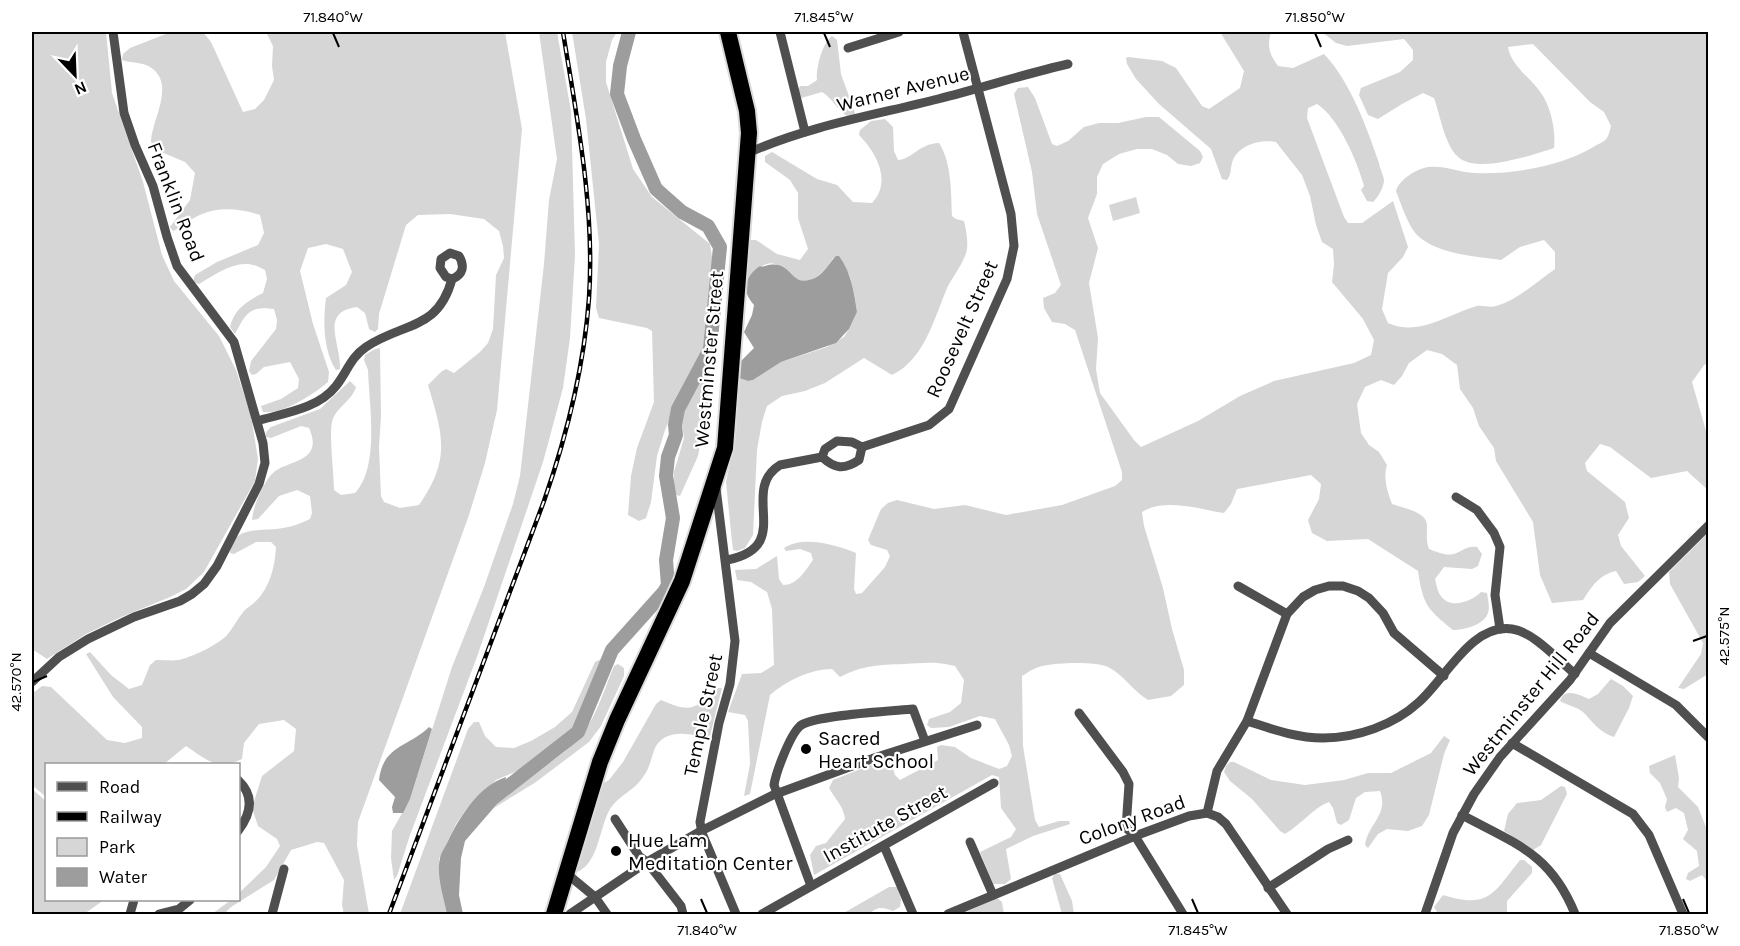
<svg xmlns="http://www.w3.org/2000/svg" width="1740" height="946" viewBox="0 0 1740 946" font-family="Karla,sans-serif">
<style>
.green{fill:#d6d6d6}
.water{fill:#9d9d9d}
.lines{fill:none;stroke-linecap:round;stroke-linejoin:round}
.river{stroke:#9d9d9d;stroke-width:14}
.highway-casing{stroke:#dbdbdb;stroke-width:20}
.street{stroke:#4f4f4f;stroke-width:9}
.highway{stroke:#000;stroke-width:16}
.rail-casing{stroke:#000;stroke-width:4.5}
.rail{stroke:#fff;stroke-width:2;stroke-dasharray:7;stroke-linecap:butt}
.ticks{fill:none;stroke:#000;stroke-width:2}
.poi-dot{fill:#000;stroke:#fff;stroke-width:2}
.labels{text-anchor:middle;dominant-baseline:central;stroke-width:4.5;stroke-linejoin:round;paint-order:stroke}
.street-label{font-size:20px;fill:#000;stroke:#fff}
.poi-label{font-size:20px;fill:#000;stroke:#fff;text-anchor:start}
.neatline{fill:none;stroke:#000;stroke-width:2}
.ticks-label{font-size:15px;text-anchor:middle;fill:#000}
</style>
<rect width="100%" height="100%" fill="#fff"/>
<!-- green -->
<g class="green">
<path d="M32,32H106L112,93L143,182L162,255L174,281L219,336L236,370L251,416L258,459L255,481L204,572L186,589L170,597L119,618L86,634L47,659L32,649Z"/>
<path d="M171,32H203L211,42L243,112L255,109L264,100L274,80L272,66L273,46L266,32H505L522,129L497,410L485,463L469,515L358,822L357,845L369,914H344L342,905L344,880L324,843L317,842L291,850L274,880L231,907L224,914H212L231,900H238L239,893L266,867L280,846L277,839L258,826L252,808L262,776L294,751L296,729L284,720L259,724L244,743L242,759C217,771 207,760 186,746L164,764H46V797L32,785V694L42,686L51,687L107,740L125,743L142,738V727L113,697L86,654L90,652L111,675L129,689L142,685L150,665L156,660C163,660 172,661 179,660C192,657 220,644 228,634C234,626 238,618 244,611C248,607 252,605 255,602C270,588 275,566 276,547L271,542H256L234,554L230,553C232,524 263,532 283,528C292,527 301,523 310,519L312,513L310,496L297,490L279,496L258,519L252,520C253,507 263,482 273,473C286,460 325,463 309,428L301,426L271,438L266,437V432L271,427L320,409L350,381L356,387C352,401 335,408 332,422C329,435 334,475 334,490L341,495L355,493C380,467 369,403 368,370L364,360L365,355L375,349L380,348L381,416L379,447L381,496L384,502L400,508L419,505C451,459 443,435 428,385L441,372L446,369L454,373L480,352L488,343L493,329L496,275L504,258L503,246L499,231L484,219L450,214L418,215L406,225L379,314L378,329L375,332L369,329L365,313L357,307C319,312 341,343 340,369L336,370C323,351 323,320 326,298L346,285L352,272L343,249L326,244L308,248L300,271L313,324L329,372L328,382C314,394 282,415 263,412L261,406L281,399L298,388L299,379L290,362L264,367L256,374L252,375L249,371L251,361L276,329L277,320L274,309C249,306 246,313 235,334L230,327C234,309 247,301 263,293L267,279L265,270C241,255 220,272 199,284L193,282L195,275L217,262L258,245L264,233L260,215C238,208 215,206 194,218C186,222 181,228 173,231L170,227L190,200L195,173L185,162L159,151L151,142C151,120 177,84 150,67C143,62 130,63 122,60L123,54L130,48Z"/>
<path d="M539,32H557L571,111L575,255L570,338L563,388L543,462L478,654L410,835L397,876L394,880L391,858L392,831L410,799L452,667L484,587L513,504L520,476L544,264L549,200L557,159Z"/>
<path d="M572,32H617L612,40L606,62V82L633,169L652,197L710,244L715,276L706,310L705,350L699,362L689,374L665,430L657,456L651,502L646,518L639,521L628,515L631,476L637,448L654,402L652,331L647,328L599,318L596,308L599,244L586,119Z"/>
<path d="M1220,32H1271C1267,46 1269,54 1278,66L1293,68L1324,54C1350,81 1367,128 1379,163C1380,169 1384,176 1384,181C1383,189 1378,197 1373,202L1367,201L1361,190L1364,186C1357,161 1339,118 1317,104L1308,108L1307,118L1344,217L1348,223H1362L1393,201L1408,247L1403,257L1388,273L1382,309L1388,323C1419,337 1448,314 1477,306C1483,305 1490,308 1496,306C1516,301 1538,281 1555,269V252L1544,240L1520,247L1501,260C1474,256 1430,254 1413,230C1406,219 1401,204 1396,191C1399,180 1416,169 1428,167C1444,165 1458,172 1474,173C1511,175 1563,166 1595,146C1598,144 1604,142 1606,139C1609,136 1610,129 1611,126L1604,112L1590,102L1533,44L1508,47C1511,66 1530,77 1541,93C1551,107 1556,131 1554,148C1531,155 1474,176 1456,155C1444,141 1440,115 1434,98L1423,93L1402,104L1378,119L1368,115L1359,95L1361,88L1400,72L1413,60V50L1404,39L1347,46L1336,43L1322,32H1708V363L1704,365L1692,382L1708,438V490L1687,471L1651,478L1610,447L1600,444L1585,463L1587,471L1625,502L1629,518L1618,535L1621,546L1645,576L1638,582L1624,584L1616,571C1599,575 1592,586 1583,600L1552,603L1540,575L1533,522L1496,461L1494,448L1479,426L1473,408L1460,389L1457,365L1442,354L1427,350L1409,363L1402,376L1394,385L1381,380L1365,387L1357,404L1361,433L1369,445L1379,452L1387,465C1383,478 1387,491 1392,504C1403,508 1427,512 1427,525C1427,535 1426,541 1429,549C1437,552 1446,556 1454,554C1464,551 1465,546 1477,547L1482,554L1478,566L1472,569L1444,567L1435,579C1436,583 1437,589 1439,593C1448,611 1471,602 1481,592L1487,593C1488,600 1490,607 1488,613C1484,625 1464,630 1453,630C1427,609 1423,605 1418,571L1368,539L1327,541L1312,533L1308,520L1319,499L1321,484L1311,475L1237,489L1231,504L1224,513C1198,509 1165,498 1142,512L1144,526L1163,588L1172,629L1184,670V685L1171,696L1148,700C1133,691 1124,675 1108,667C1095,661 1047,662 1034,669C1030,670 1026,674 1022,676L1023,746L1035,820L1039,827L1059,821H1069L1070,824L1033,836L1006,849L1011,879L1005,884H993L980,852L1011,837L1016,829L1001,808L999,777L992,775L814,875L810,855L816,846L826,843L845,819C844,807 835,799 829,788L833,780L883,760H890L895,775L900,780L938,760L937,747L941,745L955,747L971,758L999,769L1007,766L1012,756L1009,745L995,719L980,716L949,727L931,728L927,725L929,719L950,712L961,703L964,680L955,666C934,661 924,663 904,664C879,665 863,665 840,677L832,669C811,669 786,681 770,695L750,794L744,796L750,764L748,721L745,715L728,712L742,674L761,673L774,665L772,609L767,592L751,582L737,580L735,570L756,569L777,556L779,579L783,585C797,585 805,571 813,560L811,553L800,549L786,551L784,548C803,535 837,545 856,553L854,589L856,594L862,593L885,567L890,556L887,550L871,545L868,540L881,509L888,503L897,500L934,509L965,505L1006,515L1062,505L1115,486L1122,480V472L1075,330L1065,324L1052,322L1044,308L1043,298L1055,293L1061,285L1037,214L1032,172L1014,94L1018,88L1028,87L1035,98L1052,144L1057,146L1068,141L1084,127L1099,123H1118L1146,117H1159L1200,151L1203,157L1200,163L1191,166L1178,164L1167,155L1152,149H1137L1119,154L1103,164L1097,177V194L1088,218L1098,248L1089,283L1098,338L1096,369L1100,393L1134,440L1141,447L1198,421L1240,396L1274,381L1354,363L1371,355L1374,340L1363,319L1332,282L1334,264L1333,249L1322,242L1316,225L1310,196L1302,175L1276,142C1260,139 1237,145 1232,163C1230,170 1232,173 1227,180L1222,179L1211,149L1159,104L1136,79L1127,64L1126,58L1128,57L1162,61L1176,68L1202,106L1209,109L1240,88L1244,71Z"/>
<path d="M832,36L837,40L841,74L855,113L852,118C839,114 834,99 822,92L801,98L797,93L800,86H808L817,80C816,68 822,43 832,36Z"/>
<path d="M885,119L893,127L894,151L898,160C913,159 918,144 939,143C952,163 951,193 952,216L956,219L964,221C966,229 968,240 967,249C965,261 954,275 948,286C934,318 925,359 892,375L864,358L825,383L805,391L782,396L767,406L762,422L757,450L753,535L745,548L737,551L733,550L732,542L726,482L736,432L739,378L748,381L753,380L781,362L827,347L844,337L849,329L857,312L854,293L849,274L833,258C825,271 812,287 795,278C788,274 782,267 775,264C766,260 753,272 748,279L744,278L750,240H756L777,254L800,260L808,249L798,218V193L790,180L765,162V156L772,152L817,179L837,185L853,202L872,203C892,182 877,153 859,135L860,130L871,121Z"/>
<path d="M1136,197L1140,213L1113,221L1109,205Z"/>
<path d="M701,376H707L711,384L698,456L680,496L673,494L674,472L684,438L682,423L685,406Z"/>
<path d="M1708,533V674L1684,689L1678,688L1701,654L1703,643L1670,584L1669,572Z"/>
<path d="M601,659L603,664L576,729L522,769L496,780L467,808L456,824L439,859L440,878L447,914H400L468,729L474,722H479L485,736L496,747L514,748L531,741L555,727L572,712L595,662Z"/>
<path d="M618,664L624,668V676L601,726L589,742L536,782L494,808C516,781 552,766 577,740C596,720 603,692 614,666Z"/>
<path d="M1611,679L1623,686L1633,696L1629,708L1614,737C1599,732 1593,722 1583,712C1577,707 1567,705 1560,701C1564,687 1579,695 1589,699L1598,694Z"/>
<path d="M718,688H722L709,740C693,733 665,728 655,748C651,758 650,768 643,777C635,790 618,796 610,809C599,828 599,863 577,872L575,869L599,786L609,780L623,762L656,704L661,700C691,713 694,710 718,688Z"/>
<path d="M1444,736L1450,740L1444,754L1429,815L1422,826L1408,831L1387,829L1378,834L1368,848L1365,845C1368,824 1389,815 1380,791L1365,792L1356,798L1349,820L1341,825L1337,823L1333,808L1329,802C1316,806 1299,826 1285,834L1280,831L1252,799L1230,781L1224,772L1226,766L1230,762H1234L1271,780L1305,785L1344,780L1368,773H1391L1431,753Z"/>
<path d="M1675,755L1679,778L1678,787L1698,807L1708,832V882L1702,875L1690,881L1686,879L1688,873L1699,866L1697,851L1683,839L1688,830L1684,813L1676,808L1667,812L1665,807L1667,799L1660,783L1650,773L1649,766Z"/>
<path d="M1561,786L1565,787L1567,794L1541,845L1533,850L1504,831L1508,814L1517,803L1541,800Z"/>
<path d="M32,789L46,801V900H104L84,914H32Z"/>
<path d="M1520,860H1524L1532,867V873L1507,901V914H1443L1437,912L1434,907L1443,895C1489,909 1493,894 1520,860Z"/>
<path d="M1055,874H1060L1072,901L1074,914H1062L1052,878Z"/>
<path d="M889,887H897L901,899L900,907L893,911C882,907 878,906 869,914H842Z"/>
<path d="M997,898L1002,902L1004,914H967L966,912Z"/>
</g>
<!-- water -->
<g class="water">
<path d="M836,256H839C851,272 854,292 857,312L849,329L836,343L781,362L753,380L748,381L739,378L740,362L754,348L744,332L752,315L754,305C749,299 745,293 746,284C748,278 751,273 756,269C763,264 757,268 765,266C791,258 789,285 809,280C823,277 827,265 836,256Z"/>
<path d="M429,727L432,729L410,799L403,813H393L392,807L395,797L379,780C383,745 409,747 429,727Z"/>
<path d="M506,777L504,796L465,841L461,858L459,895L463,914H447C444,898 436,875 440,858C441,853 445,847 448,841C460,816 479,786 506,777Z"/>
</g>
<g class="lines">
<!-- river -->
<path class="river" d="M492,799L578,732L612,650L664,592L668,585L666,560L673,518L666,476L668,457L676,435L675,425L678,409L710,349L720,247L708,226L682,212L656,189L634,139L617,94L620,66L629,32"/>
<defs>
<path id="highway" d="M554,914L600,762L617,720L682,581L725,448L749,133L747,111L728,32"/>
</defs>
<!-- highway casing -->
<use href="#highway" class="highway-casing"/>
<!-- street -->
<g class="street">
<path d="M780,32L805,132"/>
<path d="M848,48L899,32"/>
<path d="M748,153C808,126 875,115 938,99C982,88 1024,74 1068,64"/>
<path d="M257,421C284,413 318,409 336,386C347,372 351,357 366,347C403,322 438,331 452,279C463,275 465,266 459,256L450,253L441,259L440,268L446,277L452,279"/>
<path d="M862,447L929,425L949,409L1007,279L1014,246L1011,214L963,32"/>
<path d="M716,488L735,641L730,684L719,723L700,822L702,833L736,914"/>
<path d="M1456,497L1477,510L1494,533L1500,547L1495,595L1500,629"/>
<path d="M727,560C796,547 738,491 780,465L822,457C835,469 844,470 859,460L862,447L852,442L837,441L825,449L822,457"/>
<path d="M1238,586L1287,614"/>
<path d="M1589,653L1676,705L1708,737"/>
<path d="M32,682L59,657L88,639L134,617L180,601L192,594L204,584L217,566L259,484L265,463L263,443L234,342L177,266L167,237L153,186L135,145L124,113L113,32"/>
<path d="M1079,713L1123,772L1129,784L1126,828L1135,836L1183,914"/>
<path d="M1247,721C1272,729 1296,738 1323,738C1357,738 1394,725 1419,702C1446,678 1472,623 1512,629C1534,632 1558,660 1575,674"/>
<path d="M1512,743L1633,814L1649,835L1683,914"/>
<path d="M238,780C255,796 251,814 238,831"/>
<path d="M1207,813L1217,771L1247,721L1287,614L1303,597L1315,590L1329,586H1343L1358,591L1369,598L1383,613L1394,633L1444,676"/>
<path d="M1462,815C1516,844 1551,854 1575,914"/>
<path d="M615,819L639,856L647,862L681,906L683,914"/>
<path d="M970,842L993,895"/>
<path d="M884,846L913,914"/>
<path d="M566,873L595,897L607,914"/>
<path d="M811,886L774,785C776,772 790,735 800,726C813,715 892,711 913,709L925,741"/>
<path d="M1268,888L1328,849L1348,840"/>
<path d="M130,914L134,900"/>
<path d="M159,914L179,909L190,900"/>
<path d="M272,914L284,869"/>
<path d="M570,914L647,862L701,831L773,795L874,758L977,725"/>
<path d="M762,914L994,783"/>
<path d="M948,914L1135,836L1189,816L1207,813L1218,817L1226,824L1287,914"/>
<path d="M1425,914L1453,833L1474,794L1500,757L1570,680L1610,623L1708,526"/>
</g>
<!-- highway -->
<use href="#highway" class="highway"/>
<defs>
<path id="rail" d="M389,914L544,501C567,435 584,368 589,298C595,208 577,119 563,32"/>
</defs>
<!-- rail casing -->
<use href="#rail" class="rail-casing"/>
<!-- rail -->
<use href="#rail" class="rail"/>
</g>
<!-- ticks -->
<path class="ticks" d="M333,33L339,47M824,33L830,47M1315,33L1321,47M1693,641L1707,636M33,682L47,676M701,899L707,913M1192,899L1198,913M1683,899L1689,913"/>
<!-- markers -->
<g class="poi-dot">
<circle cx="806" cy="749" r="6"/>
<circle cx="616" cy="851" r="6"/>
</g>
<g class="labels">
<!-- street labels -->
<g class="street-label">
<text transform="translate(903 89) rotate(-14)">Warner Avenue</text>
<text transform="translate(176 202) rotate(69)">Franklin Road</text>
<text transform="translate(962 329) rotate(-66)">Roosevelt Street</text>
<text transform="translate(709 359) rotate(-85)">Westminster Street</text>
<text transform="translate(1531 694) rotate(-51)">Westminster Hill Road</text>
<text transform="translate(703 715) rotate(-78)">Temple Street</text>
<text transform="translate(1132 820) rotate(-20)">Colony Road</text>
<text transform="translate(885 824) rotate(-29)">Institute Street</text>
</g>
<!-- poi labels -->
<g class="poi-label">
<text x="818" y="738">Sacred<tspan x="818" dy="23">Heart School</tspan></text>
<text x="628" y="840">Hue Lam<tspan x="628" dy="23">Meditation Center</tspan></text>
</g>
</g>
<!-- border -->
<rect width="1740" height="946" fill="none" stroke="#ffffff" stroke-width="66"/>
<!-- legend -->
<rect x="45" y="763" width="195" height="138" fill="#ffffff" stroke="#999999" stroke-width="1.5"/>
<rect x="57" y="782" width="30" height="9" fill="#4f4f4f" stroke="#999999" stroke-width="1.5"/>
<text x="99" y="793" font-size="18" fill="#000000">Road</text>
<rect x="57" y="812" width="30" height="9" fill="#000000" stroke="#999999" stroke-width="1.5"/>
<text x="99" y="823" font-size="18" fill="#000000">Railway</text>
<rect x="57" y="838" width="30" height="18" fill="#d6d6d6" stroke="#999999" stroke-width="1.5"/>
<text x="99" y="853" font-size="18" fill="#000000">Park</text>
<rect x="57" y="868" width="30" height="18" fill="#9d9d9d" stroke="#999999" stroke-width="1.5"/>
<text x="99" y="883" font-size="18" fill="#000000">Water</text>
<!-- north arrow -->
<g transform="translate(75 75) rotate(157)" stroke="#ffffff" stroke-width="4.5" paint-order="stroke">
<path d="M0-4.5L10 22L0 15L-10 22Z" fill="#000000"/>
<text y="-9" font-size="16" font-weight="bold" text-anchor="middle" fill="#000000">N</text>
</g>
<rect x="33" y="33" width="1674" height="880" class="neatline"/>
<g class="ticks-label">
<text x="333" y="22">71.840°W</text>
<text x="824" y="22">71.845°W</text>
<text x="1315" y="22">71.850°W</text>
<text transform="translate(1724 636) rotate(-90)" y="5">42.575°N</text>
<text transform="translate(16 682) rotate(-90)" y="5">42.570°N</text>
<text x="707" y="935">71.840°W</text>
<text x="1198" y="935">71.845°W</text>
<text x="1689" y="935">71.850°W</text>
</g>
</svg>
